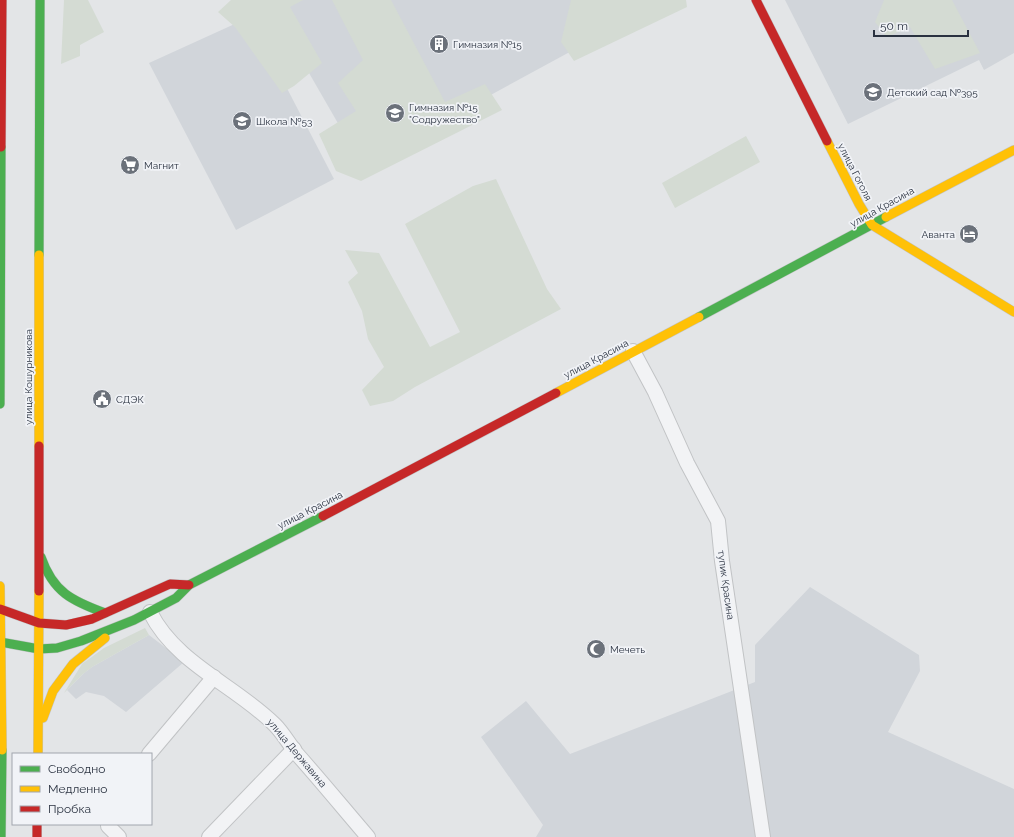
<svg xmlns="http://www.w3.org/2000/svg" width="1014" height="837" viewBox="0 0 1014 837" font-family="Raleway,sans-serif">
<style>
.built{fill:#d1d5da}
.green{fill:#d4dbd3}
.lines{fill:none;stroke-linecap:round;stroke-linejoin:round}
.street-casing{stroke:#c1c3c5;stroke-width:16}
.fast-casing{stroke:#c1c3c5;stroke-width:10}
.slow-casing{stroke:#c1c3c5;stroke-width:10}
.jam-casing{stroke:#c1c3c5;stroke-width:10}
.street{stroke:#f2f3f5;stroke-width:14}
.fast{stroke:#4caf50;stroke-width:9}
.slow{stroke:#ffc107;stroke-width:9}
.jam{stroke:#c62828;stroke-width:9}
.labels{text-anchor:middle;dominant-baseline:central;stroke-width:3.5;stroke-linejoin:round;paint-order:stroke}
.poi-label{font-size:10px;fill:#2a3240;stroke:#f1f3f7;text-anchor:start}
.street-label{font-size:10px;fill:#2a3240;stroke:#f1f3f7}
</style>
<rect width="100%" height="100%" fill="#e3e5e7"/>
<!-- built -->
<g class="built">
<path d="M267,0H642L647,10L362,165Z"/>
<path d="M785,0H1014V53L984,70L979,60L848,124Z"/>
<path d="M250,17L334,179L236,230L149,63Z"/>
<path d="M810,587L919,655L920,671L888,732L1014,789V837H536L543,825L481,737L526,701L570,754L755,682V645Z"/>
<path d="M149,635L184,662L126,712L104,696L86,692L76,699L67,690L83,674L92,667Z"/>
</g>
<!-- green -->
<g class="green">
<path d="M64,0H88L104,32L80,45V56L61,64Z"/>
<path d="M231,0H303L290,7L322,63L294,86L282,93L235,27L218,12Z"/>
<path d="M332,0H391L445,102L485,84L502,110L361,181L336,171L319,134L356,111L338,83L363,60Z"/>
<path d="M571,0H686L687,7L574,61L561,42Z"/>
<path d="M884,0H952L980,53L935,69L910,27L887,37L875,22Z"/>
<path d="M746,136L760,162L675,208L662,183Z"/>
<path d="M496,179L547,289L561,309L415,387L393,401L370,406L362,390L384,367L368,339L362,311L348,282L358,273L345,250L379,253L430,347L460,332L405,224L473,186Z"/>
<path d="M145,628L149,635L92,667L83,674L64,693L82,664L104,648Z"/>
</g>
<g class="lines">
<defs>
<g id="street">
<path d="M633,351L655,392L687,463L718,521L722,561L763,837"/>
<path d="M150,612C176,664 235,685 275,725C283,733 289,744 297,754C321,781 344,809 368,837"/>
<path d="M149,754L214,677"/>
<path d="M108,824V826L119,837"/>
<path d="M209,837L294,749"/>
</g>
<g id="fast">
<path d="M39,255L40,0"/>
<path d="M699,317L886,217"/>
<path d="M0,404L1,147"/>
<path d="M41,557C53,592 72,601 105,613"/>
<path d="M0,642L39,649L57,648L81,641L134,620L176,598L189,585L323,516"/>
<path d="M1,837L2,750"/>
</g>
<g id="slow">
<path d="M827,141L859,204L872,225L1014,312"/>
<path d="M886,217L1014,150"/>
<path d="M39,255V446"/>
<path d="M556,393L699,317"/>
<path d="M0,586L2,750"/>
<path d="M43,718L53,691L73,664L105,638"/>
<path d="M38,754L39,591"/>
</g>
<g id="jam">
<path d="M756,0L827,141"/>
<path d="M1,147L2,0"/>
<path d="M323,516L556,393"/>
<path d="M39,591V446"/>
<path d="M0,609L39,623L66,625L92,619L170,584L189,585"/>
<path d="M37,824V837"/>
</g>
</defs>
<!-- street casing -->
<use href="#street" class="street-casing"/>
<!-- fast casing -->
<use href="#fast" class="fast-casing"/>
<!-- slow casing -->
<use href="#slow" class="slow-casing"/>
<!-- jam casing -->
<use href="#jam" class="jam-casing"/>
<!-- street -->
<use href="#street" class="street"/>
<!-- fast -->
<use href="#fast" class="fast"/>
<!-- slow -->
<use href="#slow" class="slow"/>
<!-- jam -->
<use href="#jam" class="jam"/>
</g>
<!-- icons -->
<defs>
<symbol id="building-disc" viewBox="-11 -11 22 22"><circle r="9.5" fill="#6b717a" stroke="#f1f3f7"/><path d="M-4-6H4V6H1V3H-1V6H-4ZM-2.5-4.3h1.7v1.8h-1.7ZM.8-4.3h1.7v1.8H.8ZM-2.5-1h1.7V.8h-1.7ZM.8-1h1.7V.8H.8Z" fill="#fff"/></symbol>
<symbol id="school-disc" viewBox="-11 -11 22 22"><circle r="9.5" fill="#6b717a" stroke="#f1f3f7"/><path d="M0-5L7-2L0 1L-7-2ZM-4 1L0 2.5L4 1V4Q0 6-4 4Z" fill="#fff"/></symbol>
<symbol id="supermarket-disc" viewBox="-11 -11 22 22"><circle r="9.5" fill="#6b717a" stroke="#f1f3f7"/><path d="M-6-5.5h2.5l.6 2H6L4.5 2H-2.5L-4.4-4H-6ZM-1.5 3.2a1.3 1.3 0 1 0 .1 0ZM3 3.2a1.3 1.3 0 1 0 .1 0Z" fill="#fff"/></symbol>
<symbol id="hotel-disc" viewBox="-11 -11 22 22"><circle r="9.5" fill="#6b717a" stroke="#f1f3f7"/><path d="M-6-4.5h1.5V1H6V5H4.5V3h-9V5H-6ZM-4 0a1.8 1.8 0 1 1 3.6 0ZM.5 0V-2.5h3Q6-2.5 6 0Z" fill="#fff"/></symbol>
<symbol id="civic-disc" viewBox="-11 -11 22 22"><circle r="9.5" fill="#6b717a" stroke="#f1f3f7"/><path d="M-.6-6.5H3V-4.5H.6V-3L4-1V1h2V6H-6V1h2V-1L-.6-3ZM-1.2 2.5V6h2.4V2.5Z" fill="#fff"/></symbol>
<symbol id="mosque-disc" viewBox="-11 -11 22 22"><circle r="9.5" fill="#6b717a" stroke="#f1f3f7"/><path d="M3.5-4.9A6 6 0 1 0 3.5 4.9A5 5 0 1 1 3.5-4.9Z" fill="#fff"/></symbol>
</defs>
<g fill-rule="evenodd">
<use href="#building-disc" x="428" y="33" width="22" height="22"/>
<use href="#school-disc" x="862" y="81" width="22" height="22"/>
<use href="#school-disc" x="384" y="102" width="22" height="22"/>
<use href="#school-disc" x="231" y="110" width="22" height="22"/>
<use href="#supermarket-disc" x="119" y="154" width="22" height="22"/>
<use href="#hotel-disc" x="958" y="223" width="22" height="22"/>
<use href="#civic-disc" x="91" y="388" width="22" height="22"/>
<use href="#mosque-disc" x="585" y="638" width="22" height="22"/>
</g>
<g class="labels">
<!-- poi labels -->
<g class="poi-label">
<text x="453" y="44">Гимназия №15</text>
<text x="887" y="92">Детский сад №395</text>
<text x="409" y="107">Гимназия №15<tspan x="409" dy="12">"Содружество"</tspan></text>
<text x="256" y="121">Школа №53</text>
<text x="144" y="165">Магнит</text>
<text x="955" y="234" text-anchor="end">Аванта</text>
<text x="116" y="399">СДЭК</text>
<text x="610" y="649">Мечеть</text>
</g>
<!-- street labels -->
<g class="street-label">
<text transform="translate(855 172) rotate(63)">улица Гоголя</text>
<text transform="translate(882 207) rotate(-29)">улица Красина</text>
<text transform="translate(596 359) rotate(-28)">улица Красина</text>
<text transform="translate(28 377) rotate(-90)">улица Кошурникова</text>
<text transform="translate(310 510) rotate(-27)">улица Красина</text>
<text transform="translate(726 585) rotate(82)">тупик Красина</text>
<text transform="translate(297 753) rotate(50)">улица Державина</text>
</g>
</g>
<!-- legend -->
<rect x="12" y="753" width="140" height="72" fill="#f1f3f7" stroke="#a1a6ae"/>
<rect x="20" y="766" width="20" height="6" fill="#4caf50" stroke="#a1a6ae"/>
<text x="48" y="773" font-size="12" fill="#2a3240">Свободно</text>
<rect x="20" y="786" width="20" height="6" fill="#ffc107" stroke="#a1a6ae"/>
<text x="48" y="793" font-size="12" fill="#2a3240">Медленно</text>
<rect x="20" y="806" width="20" height="6" fill="#c62828" stroke="#a1a6ae"/>
<text x="48" y="813" font-size="12" fill="#2a3240">Пробка</text>
<!-- scale -->
<path d="M874 30v6h94v-6" fill="none" stroke="#2a3240" stroke-width="2"/>
<text x="880" y="30" font-size="12" fill="#2a3240" stroke="#f1f3f7" stroke-width="3" paint-order="stroke">50 m</text>
</svg>
